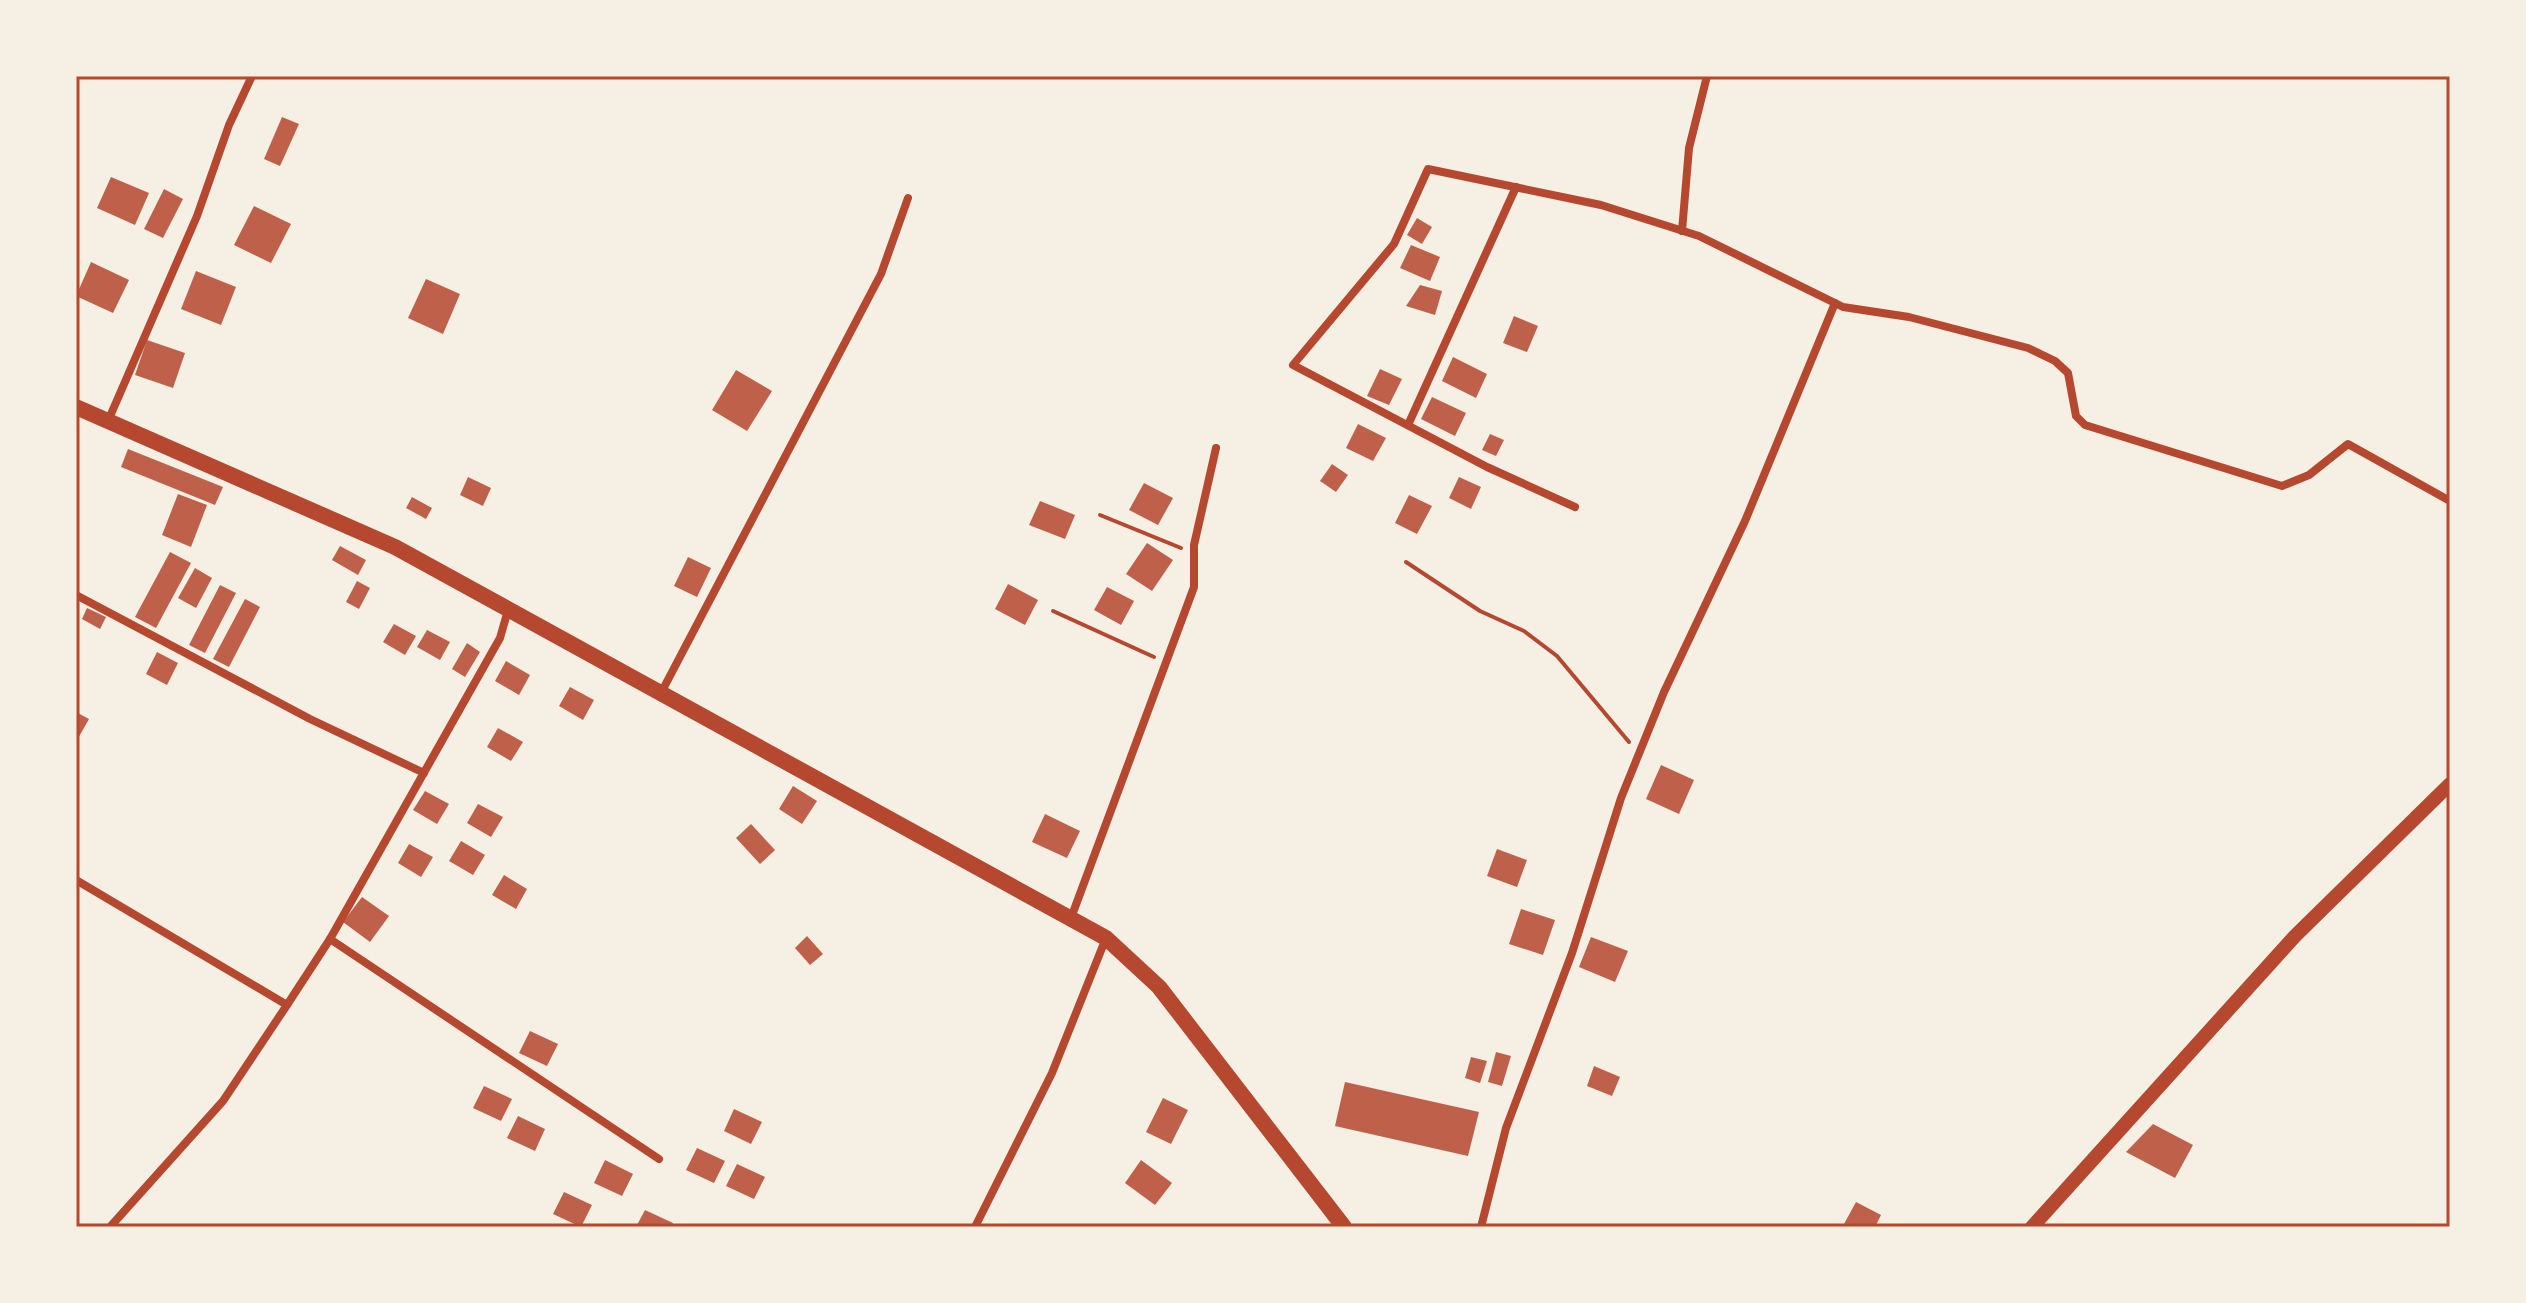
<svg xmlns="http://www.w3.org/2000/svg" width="2526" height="1303" viewBox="0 0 2526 1303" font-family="'DM Sans',sans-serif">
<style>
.building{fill:#bf614a}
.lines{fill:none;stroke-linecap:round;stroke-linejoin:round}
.path{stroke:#b5482f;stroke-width:4}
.minor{stroke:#b5482f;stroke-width:8}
.tertiary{stroke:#b5482f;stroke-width:14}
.secondary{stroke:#b5482f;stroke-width:16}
.neatline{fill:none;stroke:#b5482f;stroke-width:3}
</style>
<rect width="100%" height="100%" fill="#f6efe4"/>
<!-- building -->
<g class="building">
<path d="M282,117L299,124L280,166L264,159Z"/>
<path d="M111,177L149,193L135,225L97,208Z"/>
<path d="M164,189L183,199L163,238L144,229Z"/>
<path d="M254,206L291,224L271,263L234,245Z"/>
<path d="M1417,218L1432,227L1422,244L1407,235Z"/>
<path d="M1411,245L1440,257L1430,281L1400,268Z"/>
<path d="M91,262L129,280L113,313L76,296Z"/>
<path d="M196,271L236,287L221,325L181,309Z"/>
<path d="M426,279L460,294L443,334L408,318Z"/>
<path d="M1420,285L1442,291L1435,315L1406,306Z"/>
<path d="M1514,316L1538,326L1527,352L1503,343Z"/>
<path d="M147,340L185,353L173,388L135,375Z"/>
<path d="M1453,357L1487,374L1476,398L1442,381Z"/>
<path d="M1380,369L1402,379L1389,405L1367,396Z"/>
<path d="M736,370L772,391L747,431L712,410Z"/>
<path d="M1432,397L1466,413L1455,436L1421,419Z"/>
<path d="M1358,424L1386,438L1373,461L1346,448Z"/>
<path d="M1490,434L1504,440L1496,456L1482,450Z"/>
<path d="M128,449L223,487L215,505L121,467Z"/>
<path d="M1332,464L1348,475L1336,492L1320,481Z"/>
<path d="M468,477L491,488L483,506L460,495Z"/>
<path d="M1459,477L1481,487L1471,509L1449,498Z"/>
<path d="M1144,483L1173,498L1158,525L1129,510Z"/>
<path d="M178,494L207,505L191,547L162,535Z"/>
<path d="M1409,495L1432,506L1417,534L1395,523Z"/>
<path d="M412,497L432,508L426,519L406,508Z"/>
<path d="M1040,501L1075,515L1065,539L1029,525Z"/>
<path d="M1147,543L1173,560L1152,591L1126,574Z"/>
<path d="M340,546L366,560L358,575L332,560Z"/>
<path d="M170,552L191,563L156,628L135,617Z"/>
<path d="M688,557L711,568L697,597L674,586Z"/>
<path d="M195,568L212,578L196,608L178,598Z"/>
<path d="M357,581L370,588L359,609L346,602Z"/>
<path d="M1008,584L1038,600L1025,625L995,609Z"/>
<path d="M220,585L236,593L205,653L189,645Z"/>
<path d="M1107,587L1134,601L1121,625L1094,610Z"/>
<path d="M245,599L260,607L229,667L213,659Z"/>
<path d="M87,608L106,617L100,629L82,619Z"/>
<path d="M394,624L416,636L405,655L383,642Z"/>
<path d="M427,630L450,642L440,660L417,647Z"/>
<path d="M467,643L480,652L465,677L452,669Z"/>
<path d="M157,652L178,663L167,685L146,674Z"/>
<path d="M506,661L530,675L519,695L495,681Z"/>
<path d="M570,687L594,700L583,720L559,706Z"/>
<path d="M76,712L89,719L76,742Z"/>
<path d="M498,728L523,742L511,761L487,747Z"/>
<path d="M1661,765L1694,780L1679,814L1646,799Z"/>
<path d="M793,786L817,801L802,824L779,809Z"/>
<path d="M425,791L449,804L437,824L413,810Z"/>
<path d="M478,804L503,817L491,837L467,823Z"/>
<path d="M1045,814L1080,831L1067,858L1032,842Z"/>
<path d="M751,824L775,850L760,864L736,838Z"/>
<path d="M461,841L485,855L473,875L449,861Z"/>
<path d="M409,844L433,857L421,877L398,863Z"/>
<path d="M1497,849L1527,860L1517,887L1487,876Z"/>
<path d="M504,875L527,889L516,909L492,895Z"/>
<path d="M362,897L389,916L370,942L343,922Z"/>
<path d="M1521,909L1555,920L1543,955L1509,944Z"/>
<path d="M807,936L823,954L810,965L795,948Z"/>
<path d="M1591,937L1628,951L1615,982L1579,967Z"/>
<path d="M530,1031L558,1044L547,1066L519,1053Z"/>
<path d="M1496,1052L1511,1056L1502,1086L1488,1082Z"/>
<path d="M1471,1057L1487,1061L1480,1083L1465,1078Z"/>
<path d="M1594,1066L1620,1077L1612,1096L1587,1086Z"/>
<path d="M1345,1082L1479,1112L1468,1156L1335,1126Z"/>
<path d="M484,1086L512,1099L501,1121L473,1108Z"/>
<path d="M1163,1098L1188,1110L1171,1144L1146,1132Z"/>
<path d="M734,1109L762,1122L751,1144L724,1131Z"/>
<path d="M518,1116L545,1129L535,1151L507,1138Z"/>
<path d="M2153,1124L2193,1145L2175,1178L2126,1152Z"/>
<path d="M697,1148L725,1161L714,1183L686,1170Z"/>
<path d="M605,1160L633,1174L622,1196L594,1183Z"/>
<path d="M1141,1160L1172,1183L1155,1205L1125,1183Z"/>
<path d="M737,1164L765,1177L754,1199L726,1186Z"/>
<path d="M564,1192L592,1205L581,1227L553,1214Z"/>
<path d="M1856,1202L1881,1215L1875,1227L1844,1224Z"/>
<path d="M645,1210L673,1223L671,1227H636Z"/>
</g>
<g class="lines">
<!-- path -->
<g class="path">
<path d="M1100,515L1181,548"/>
<path d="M1406,562L1480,611L1524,631L1557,656L1629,742"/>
<path d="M1053,611L1154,657"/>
</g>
<!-- minor -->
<g class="minor">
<path d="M1682,231L1689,148L1707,76"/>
<path d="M108,421L197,216L229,125L252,76"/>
<path d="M1408,425L1516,187"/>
<path d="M1575,507L1487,467L1293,365L1394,244L1428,169L1601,205L1699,236L1843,307L1909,317L2028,348L2055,361L2068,373L2076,416L2085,425L2282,486L2309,475L2348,444L2450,501"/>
<path d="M76,595L310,719L424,773"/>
<path d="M661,693L881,274L908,198"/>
<path d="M76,880L287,1005"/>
<path d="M1071,918L1194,587V545L1216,448"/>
<path d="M330,939L659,1159"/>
<path d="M110,1227L223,1101L287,1005L330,939L500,638L508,610"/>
<path d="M975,1227L1052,1073L1106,938"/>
<path d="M1481,1227L1506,1128L1572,953L1621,798L1664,692L1745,521L1835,303"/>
</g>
<!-- tertiary -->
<path class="tertiary" d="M2032,1227L2295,936L2450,784"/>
<!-- secondary -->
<path class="secondary" d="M76,407L395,547L1106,938L1159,987L1344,1227"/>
</g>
<!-- border -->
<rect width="2526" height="1303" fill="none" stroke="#f6efe4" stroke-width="156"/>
<rect x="78" y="78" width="2370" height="1147" class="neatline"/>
</svg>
